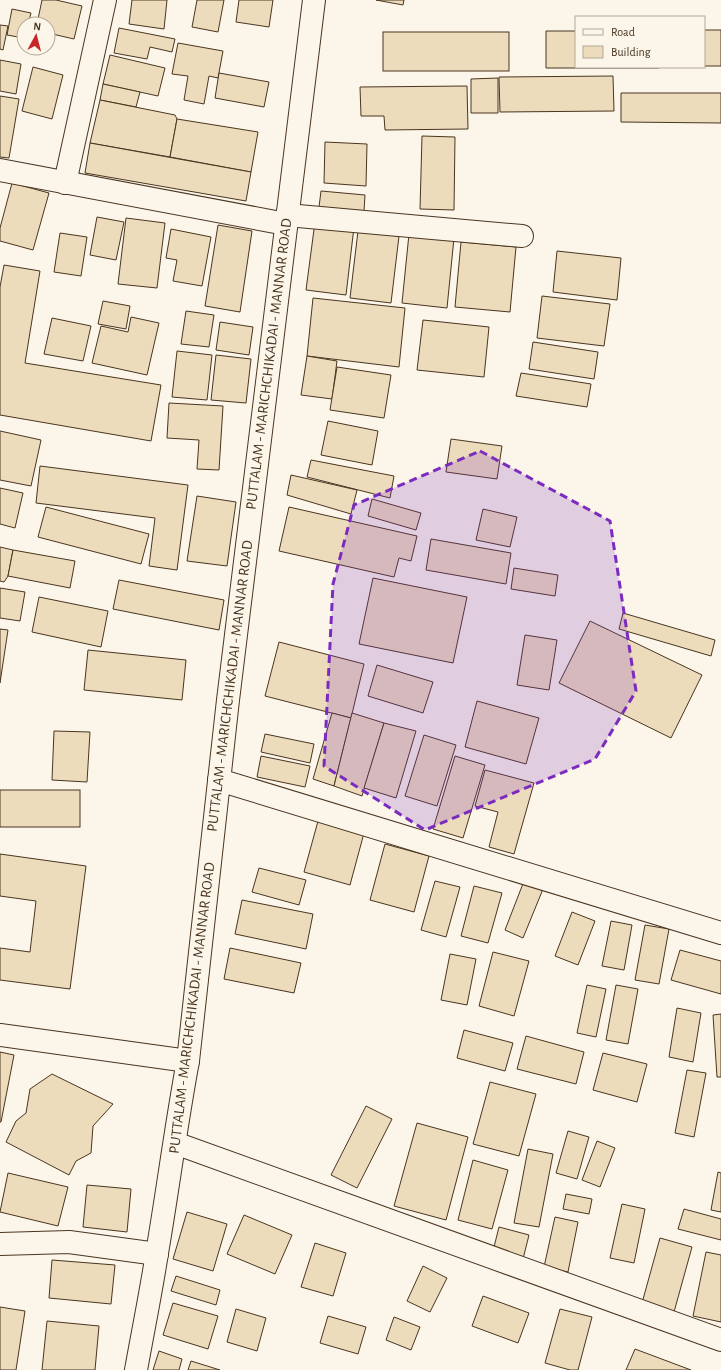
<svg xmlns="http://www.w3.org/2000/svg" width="721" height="1370" viewBox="0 0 721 1370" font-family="'Alegreya Sans',sans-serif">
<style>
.building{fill:#ecdcbc;stroke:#4a3520}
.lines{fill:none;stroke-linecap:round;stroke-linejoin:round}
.minor-casing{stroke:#4a3520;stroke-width:24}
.primary-casing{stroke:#4a3520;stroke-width:24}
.minor{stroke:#fbf6e9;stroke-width:22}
.primary{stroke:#fbf6e9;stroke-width:22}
.marked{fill:#7b2cbf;fill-opacity:0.2;stroke:#7b2cbf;stroke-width:3;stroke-dasharray:8 5;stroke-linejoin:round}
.labels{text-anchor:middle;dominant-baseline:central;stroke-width:3;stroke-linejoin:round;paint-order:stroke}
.street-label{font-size:15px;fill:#4a3520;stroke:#fbf6e9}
</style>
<rect width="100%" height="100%" fill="#fbf6e9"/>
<!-- building -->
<g class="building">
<path d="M42,0H56L82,6L74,39L48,33V24H37Z"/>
<path d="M132,0H167L164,29L129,24Z"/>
<path d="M197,0H224L218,32L192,27Z"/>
<path d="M239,0H273L269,27L236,22Z"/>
<path d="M376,0H404L403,5Z"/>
<path d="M12,9L31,13L28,24H24V38L7,35Z"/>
<path d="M0,25L8,26L3,50L0,49Z"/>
<path d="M119,28L175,39L172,52L150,47L147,59L114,53Z"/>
<rect x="704" y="30" width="17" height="36"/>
<path d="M546,31H576V67H659V68H546Z"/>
<rect x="383" y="32" width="126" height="39"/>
<path d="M178,43L223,51L218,78L209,76L204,104L184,100L188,76L172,74Z"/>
<path d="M110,55L165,68L158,96L103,84Z"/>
<path d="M0,60L21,64L16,94L0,91Z"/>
<path d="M33,67L63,75L52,119L22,111Z"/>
<path d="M219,73L269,82L264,107L215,98Z"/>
<path d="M613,76L614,111L500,112L499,77Z"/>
<path d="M498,78V113H471V79Z"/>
<path d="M103,84L140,92L136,107L100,100Z"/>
<path d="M467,86L468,129L385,130L384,116H361L360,87Z"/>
<path d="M621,93H721V123L621,122Z"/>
<path d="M0,96L19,99L9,158L0,157Z"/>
<path d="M100,100L175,115L177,119L170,157L90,143Z"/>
<path d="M177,119L258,132L251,172L170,157Z"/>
<path d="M422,136L455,137L454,210L420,209Z"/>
<path d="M325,142L367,144L366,186L324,183Z"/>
<path d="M90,143L251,172L246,201L85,173Z"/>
<path d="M12,183L49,193L33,250L0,241V228Z"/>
<path d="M321,191L365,195L364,211L319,207Z"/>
<path d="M97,217L124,222L116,260L90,255Z"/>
<path d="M126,218L165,223L157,288L118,284Z"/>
<path d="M315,222L354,227L346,295L306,290Z"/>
<path d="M218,225L252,231L240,312L205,306Z"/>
<path d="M171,229L211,237L202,286L173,281L177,260L166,258Z"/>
<path d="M358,231L399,236L391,303L350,298Z"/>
<path d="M60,233L87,237L81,276L54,272Z"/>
<path d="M409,234L454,238L447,308L402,303Z"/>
<path d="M461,242L516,247L510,312L455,307Z"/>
<path d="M557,251L621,258L617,300L553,292Z"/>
<path d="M4,265L40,271L25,363L161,385L151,441L0,415V287Z"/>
<path d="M542,296L610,304L604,346L537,338Z"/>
<path d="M313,298L405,308L399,367L307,356Z"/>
<path d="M103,301L130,306L126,329L98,324Z"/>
<path d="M186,311L214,315L209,347L181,344Z"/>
<path d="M131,317L159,323L147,375L92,363L101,326L128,332Z"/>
<path d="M52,318L91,326L83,361L44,354Z"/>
<path d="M423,320L489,327L484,377L417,370Z"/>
<path d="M220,322L253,327L249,355L216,350Z"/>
<path d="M533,342L598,352L594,379L529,369Z"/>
<path d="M177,351L212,355L207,400L172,397Z"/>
<path d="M216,355L251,359L246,403L211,400Z"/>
<path d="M307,356L337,361L332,399L301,395Z"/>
<path d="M337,367L391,375L384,418L330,410Z"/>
<path d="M521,373L591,384L587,407L516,396Z"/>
<path d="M169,403L223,406L219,470L197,469L199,440L167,438Z"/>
<path d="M328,421L378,431L372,465L321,455Z"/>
<path d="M0,431L41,440L31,486L0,480Z"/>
<path d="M451,439L502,446L497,479L446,472Z"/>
<path d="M311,460L394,476L390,498L307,477Z"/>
<path d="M40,466L188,485L177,570L149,566L155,518L36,503Z"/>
<path d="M291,475L357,490L351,514L287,495Z"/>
<path d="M0,488L23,493L15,528L0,524Z"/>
<path d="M197,496L236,502L227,566L187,561Z"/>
<path d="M372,499L421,513L416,530L368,516Z"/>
<path d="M46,507L149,534L141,564L38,537Z"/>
<path d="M289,507L417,536L411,561L399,558L394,577L279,551Z"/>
<path d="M483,509L517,517L510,547L476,540Z"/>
<path d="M431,539L511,553L506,584L426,570Z"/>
<path d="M0,547L13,550L8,576L4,582L0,581Z"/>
<path d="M13,550L75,561L70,588L8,576Z"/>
<path d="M514,568L558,575L555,596L511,589Z"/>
<path d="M373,578L467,597L453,663L359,644Z"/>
<path d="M119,580L224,600L219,630L113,609Z"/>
<path d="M0,588L25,592L20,621L0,618Z"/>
<path d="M39,597L108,611L101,647L32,632Z"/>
<path d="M623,613L715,640L711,656L619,629Z"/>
<path d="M590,621L702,675L671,738L559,683Z"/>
<path d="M0,629L8,630L0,683Z"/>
<path d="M525,635L557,640L549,690L517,685Z"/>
<path d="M279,642L364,664L351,718L265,696Z"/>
<path d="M88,650L186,660L182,700L84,690Z"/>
<path d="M377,665L433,682L423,713L368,696Z"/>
<path d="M477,701L539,718L526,764L465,747Z"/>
<path d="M332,713L351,718L334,786L313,779Z"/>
<path d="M352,713L384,723L362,796L334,786Z"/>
<path d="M384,723L416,731L396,798L364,788Z"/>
<path d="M54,731L90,732L87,782L52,780Z"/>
<path d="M265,734L314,744L310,763L261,752Z"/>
<path d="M424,735L456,745L437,806L405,796Z"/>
<path d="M261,756L310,766L305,787L257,777Z"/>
<path d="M455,756L485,765L463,838L433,829Z"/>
<path d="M485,770L534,783L514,854L489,847L498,812L475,806Z"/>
<rect x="0" y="790" width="80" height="37"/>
<path d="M318,821L364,833L350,885L304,872Z"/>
<path d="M385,844L429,856L414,912L370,900Z"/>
<path d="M0,854L86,866L70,989L0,980V948L30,952L36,901L0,896Z"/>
<path d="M259,868L306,880L299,905L252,892Z"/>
<path d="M435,881L460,887L446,937L421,930Z"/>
<path d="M524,881L543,889L523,938L505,930Z"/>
<path d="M474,886L502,893L488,943L461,936Z"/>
<path d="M242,900L313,914L306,949L235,934Z"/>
<path d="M572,912L595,921L578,965L555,956Z"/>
<path d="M611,921L632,925L624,970L602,966Z"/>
<path d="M645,925L669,929L659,984L635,980Z"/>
<path d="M230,948L301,963L294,993L224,979Z"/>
<path d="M680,950L721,961V994L671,980Z"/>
<path d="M493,952L529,961L514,1016L479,1006Z"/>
<path d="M450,954L476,959L467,1005L441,1000Z"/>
<path d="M587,985L606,989L596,1037L577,1033Z"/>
<path d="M616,985L638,989L628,1044L606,1040Z"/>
<path d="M677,1008L701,1013L693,1062L669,1057Z"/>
<path d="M721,1014V1077H717L713,1015Z"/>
<path d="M464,1030L513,1043L505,1071L457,1058Z"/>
<path d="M526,1036L584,1052L576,1084L517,1069Z"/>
<path d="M0,1052L14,1055L1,1122H0Z"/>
<path d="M603,1053L647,1064L637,1102L593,1090Z"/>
<path d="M687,1070L706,1073L694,1137L675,1133Z"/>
<path d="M52,1074L113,1104L93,1126L91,1153L76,1161L69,1175L6,1142L16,1121L26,1113L30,1089Z"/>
<path d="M490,1082L536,1094L519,1156L473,1144Z"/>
<path d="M366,1106L392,1119L357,1188L331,1175Z"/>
<path d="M417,1123L468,1137L446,1220L394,1206Z"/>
<path d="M568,1131L589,1137L577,1179L556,1173Z"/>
<path d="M597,1141L615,1148L600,1187L582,1180Z"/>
<path d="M528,1149L553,1154L539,1227L514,1223Z"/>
<path d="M473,1160L508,1170L492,1229L458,1220Z"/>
<path d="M718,1172L721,1173V1212L711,1210Z"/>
<path d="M8,1173L68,1187L58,1226L0,1212Z"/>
<path d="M87,1185L131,1189L127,1232L83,1227Z"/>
<path d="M566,1194L592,1199L589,1214L563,1209Z"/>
<path d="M622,1204L645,1209L634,1263L610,1258Z"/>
<path d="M684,1209L721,1219V1240L678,1229Z"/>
<path d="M187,1212L227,1224L213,1271L173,1259Z"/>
<path d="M244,1215L292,1235L275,1274L227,1254Z"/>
<path d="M555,1217L578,1222L568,1272L544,1267Z"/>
<path d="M499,1227L529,1235L523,1259L493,1251Z"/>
<path d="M660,1238L692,1247L674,1312L642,1303Z"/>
<path d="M315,1243L346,1253L333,1296L301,1287Z"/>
<path d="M706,1252L721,1255V1322L693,1316Z"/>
<path d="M52,1260L115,1265L111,1304L49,1298Z"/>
<path d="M423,1266L447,1278L430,1312L407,1301Z"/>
<path d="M176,1276L220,1290L216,1305L171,1291Z"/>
<path d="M483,1296L529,1313L518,1343L472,1326Z"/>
<path d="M173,1303L218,1316L208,1349L163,1335Z"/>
<path d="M0,1307L25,1311L16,1370H0Z"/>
<path d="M236,1309L266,1318L257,1351L227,1342Z"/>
<path d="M560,1309L592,1317L578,1370H570L545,1363Z"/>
<path d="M328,1316L366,1327L358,1354L320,1343Z"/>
<path d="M394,1317L420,1327L411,1350L386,1340Z"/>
<path d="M47,1321L99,1326L95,1370H42Z"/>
<path d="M635,1349L691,1370H626Z"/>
<path d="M159,1351L182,1359L179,1370H153Z"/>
<path d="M191,1361L220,1370H188Z"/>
</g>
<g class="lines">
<defs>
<g id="minor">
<path d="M0,170L286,224"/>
<path d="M65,183L105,0"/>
<path d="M287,215L522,236"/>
<path d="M219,780L721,933"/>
<path d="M0,1035L188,1061"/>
<path d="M175,1143L721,1340"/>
<path d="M0,1244L69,1242L157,1254"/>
</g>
<path id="primary" d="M136,1370C143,1331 151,1292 157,1253C168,1189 176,1125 188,1061L228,700L314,0"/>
</defs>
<!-- minor casing -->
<use href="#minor" class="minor-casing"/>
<!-- primary casing -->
<use href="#primary" class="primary-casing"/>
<!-- minor -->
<use href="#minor" class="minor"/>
<!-- primary -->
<use href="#primary" class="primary"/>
</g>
<!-- marked area -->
<path class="marked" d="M480,451L610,521L636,691L595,759L425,830L324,766L333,584L354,505Z"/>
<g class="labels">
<!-- street labels -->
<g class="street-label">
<text transform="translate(269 364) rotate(-83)">PUTTALAM - MARICHCHIKADAI - MANNAR ROAD</text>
<text transform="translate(230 686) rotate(-83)">PUTTALAM - MARICHCHIKADAI - MANNAR ROAD</text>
<text transform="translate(192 1008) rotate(-83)">PUTTALAM - MARICHCHIKADAI - MANNAR ROAD</text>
</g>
</g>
<!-- legend -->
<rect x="575" y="16" width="130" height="52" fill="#fbf6e9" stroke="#b4a999"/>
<rect x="583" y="29" width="20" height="6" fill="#fbf6e9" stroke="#b4a999"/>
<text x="611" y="36" font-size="12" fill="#4a3520">Road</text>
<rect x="583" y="46" width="20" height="12" fill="#ecdcbc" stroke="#b4a999"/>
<text x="611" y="56" font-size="12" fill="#4a3520">Building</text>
<!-- north arrow -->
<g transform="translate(36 36) rotate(7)"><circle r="19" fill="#fbf6e9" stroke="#b4a999"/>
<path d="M0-3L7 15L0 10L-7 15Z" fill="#c62828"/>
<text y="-6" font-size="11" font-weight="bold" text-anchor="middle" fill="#4a3520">N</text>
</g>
</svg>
